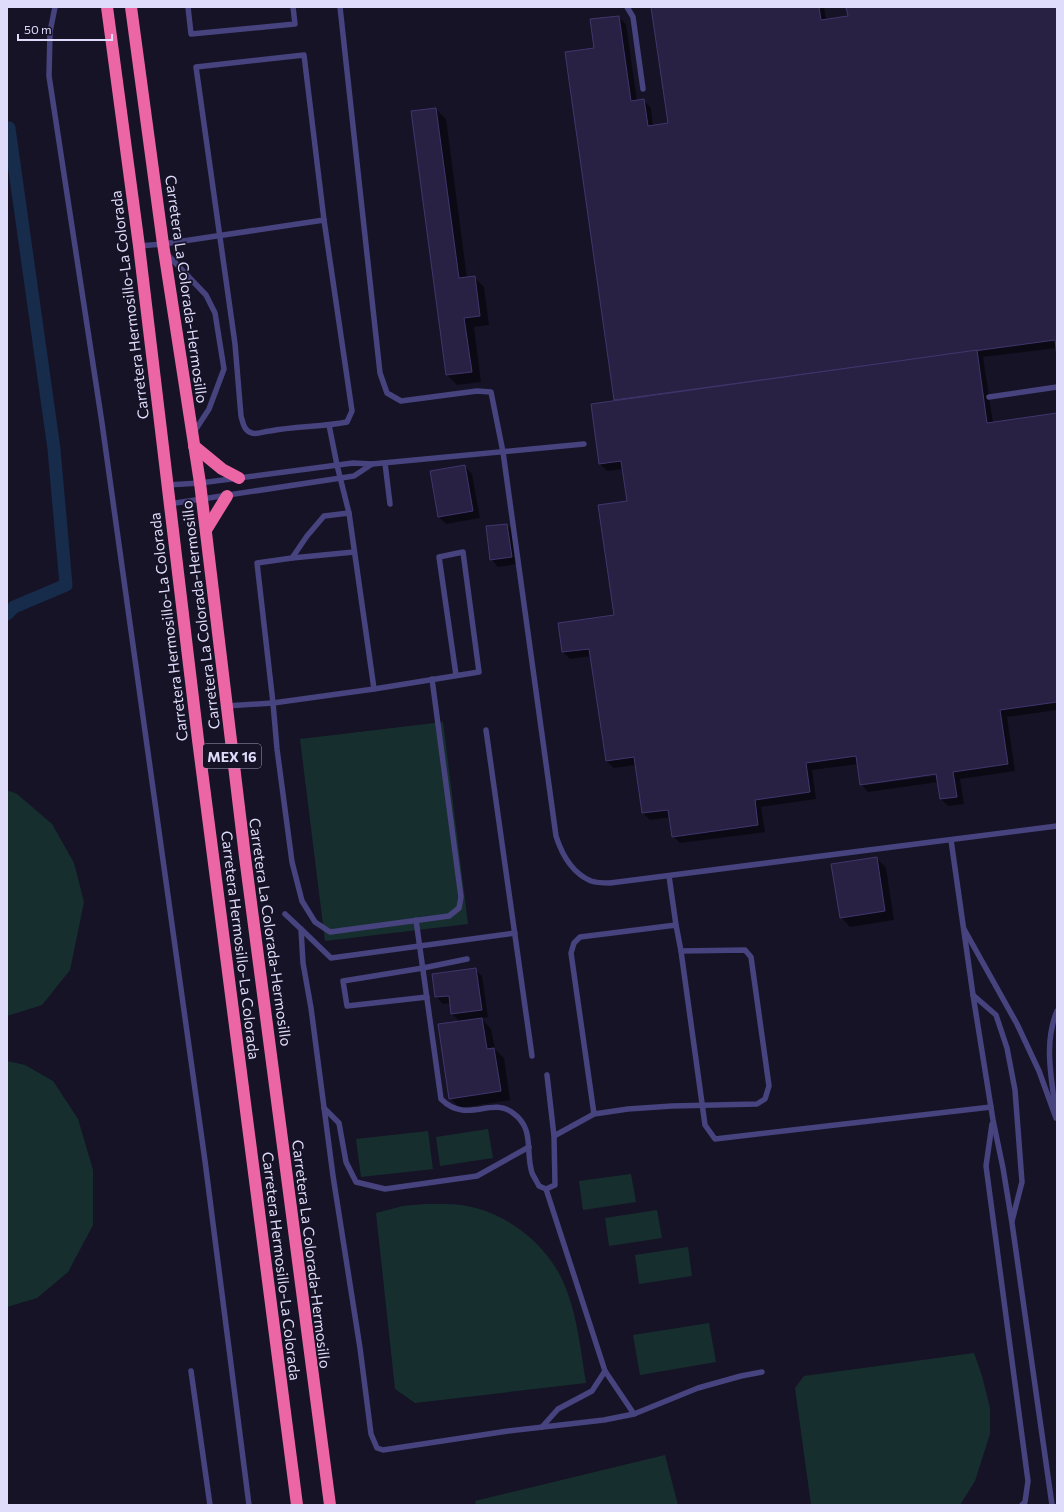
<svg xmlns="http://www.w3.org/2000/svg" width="1064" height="1512" viewBox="0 0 1064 1512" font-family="Commissioner,sans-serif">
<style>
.green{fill:#162f2e}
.shadow{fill:#0007;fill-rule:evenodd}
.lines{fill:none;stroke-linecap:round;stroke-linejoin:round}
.canal{stroke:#172b4a;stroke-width:13}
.building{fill:#282144;stroke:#41366d}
.lane{stroke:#46437f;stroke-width:5.5}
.highway{stroke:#ec65a5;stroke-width:12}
.labels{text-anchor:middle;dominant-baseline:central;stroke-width:3.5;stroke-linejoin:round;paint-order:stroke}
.shield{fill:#161326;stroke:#a39fbb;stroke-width:1}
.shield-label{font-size:14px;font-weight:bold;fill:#dfdbfb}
.street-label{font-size:15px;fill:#dfdbfb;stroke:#161326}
</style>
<rect width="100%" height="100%" fill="#161326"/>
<!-- green -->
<g class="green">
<path d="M443,722L468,924L325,941L300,739Z"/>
<path d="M7,790L17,794L52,824L74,863L84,902L70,970L42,1005L7,1016Z"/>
<path d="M7,1061L25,1065L53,1081L78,1119L93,1170V1225L68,1272L37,1298L7,1307Z"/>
<path d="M488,1129L493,1158L440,1166L436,1137Z"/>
<path d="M428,1131L433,1169L361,1177L356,1139Z"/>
<path d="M631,1174L636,1202L583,1210L579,1181Z"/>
<path d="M425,1204C442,1204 460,1203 476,1208C518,1220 554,1252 568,1294C578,1322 581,1353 586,1383L415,1403L395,1389L376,1213L403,1206Z"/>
<path d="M657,1210L662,1238L609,1246L605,1218Z"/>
<path d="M688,1247L692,1276L639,1284L635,1255Z"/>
<path d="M709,1323L716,1362L640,1375L633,1335Z"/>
<path d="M974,1353L982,1376L990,1408V1434L975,1481L960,1505H811L795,1388L804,1376Z"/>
<path d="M665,1455L678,1505H476L475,1501Z"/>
</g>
<!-- shadow -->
<g class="shadow">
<path d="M652,7H824L826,20L849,17L847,7H1057V350V348L983,357L993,423L1057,414V710L1007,717L1015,771L960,779L964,804L948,806L941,799L938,782L868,792L861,784L858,764L812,770L816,799L761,807L765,832L680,843L673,836L671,817L650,820L643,813L636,765L614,768L606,761L591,656L570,659L563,652L559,624L615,616L628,502L623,469L607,471L600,464L615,401L566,53L595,49L618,17L626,24L637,101L643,100L651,108L653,126L669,124ZM941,773V775L866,785V783Z"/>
<path d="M436,109L446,119L467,278L474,277L484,287L489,325L474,327L481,382L457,385L447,375L412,112Z"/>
<path d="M465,466L472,474L480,518L446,524L439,517Z"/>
<path d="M507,525L514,532L518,564L498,567L491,559Z"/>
<path d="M877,858L886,868L894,920L850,927L841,917Z"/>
<path d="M475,969L482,976L488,1017L481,1018L491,1029L495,1049L504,1058L510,1100L460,1108L450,1098L460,1022L452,1014L451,1003L443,1004L436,997L433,975Z"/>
</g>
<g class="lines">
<!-- canal -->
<path class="canal" d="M7,614L14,607L66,585L54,449L9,128"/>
</g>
<!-- building -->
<g class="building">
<path d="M651,7H819L821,20L848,16L846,7H1057V357L1055,340L614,400L565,52L594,48L590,19L619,16L631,101L644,99L648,126L668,123Z"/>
<path d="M436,108L459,278L475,276L480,316L464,318L472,372L446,375L411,111Z"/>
<path d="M977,350L987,423L1057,413V702L1000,710L1008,764L953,772L957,797L940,799L936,774L860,785L856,756L806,763L810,792L755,800L758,825L672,837L668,810L642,813L634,757L606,761L589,649L562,652L558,623L614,615L598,505L627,501L621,461L599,464L591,404Z"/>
<path d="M465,465L473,511L438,517L430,471Z"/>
<path d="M507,524L512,557L490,560L486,526Z"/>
<path d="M877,857L885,911L840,918L831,864Z"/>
<path d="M476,968L482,1010L451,1014L449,996L435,997L432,974Z"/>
<path d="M482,1018L487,1049L494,1048L501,1091L449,1099L438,1024Z"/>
</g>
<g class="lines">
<!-- lane -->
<g class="lane">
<path d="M55,7L50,32L49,76L102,423L205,1161L249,1505"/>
<path d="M188,7L191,34L295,24L293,7"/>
<path d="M340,7L380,373L387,393L401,401L477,391L491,392L503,452L556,836C562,855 572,873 591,881C597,883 604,883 610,883L1057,826"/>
<path d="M627,7L633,17L643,89"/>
<path d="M304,55L324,220L352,411L347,422C322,427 295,426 270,431C265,431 257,435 252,433C244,431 243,423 241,416L235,344L196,67Z"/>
<path d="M139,246L163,244L324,220"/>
<path d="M167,254L206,295L215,313L224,369L209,409L194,432"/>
<path d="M989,397L1057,387"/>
<path d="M329,425L337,465L349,513L374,689"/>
<path d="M385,463L390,504"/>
<path d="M372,464L584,444"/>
<path d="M167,485L200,483L353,463L372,464L354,476L169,504"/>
<path d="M349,513L324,516L307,536L292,558L257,563L273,703L374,689L479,672L463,552L439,557L456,675"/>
<path d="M292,558L354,552"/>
<path d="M226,706L273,703L277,749L292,862L302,901L315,922L330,932L449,916L459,908L461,897L432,679"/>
<path d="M486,730L532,1056"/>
<path d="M951,840L973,995L993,1120L1003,1168L1012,1223L1052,1505"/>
<path d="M669,876L676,925"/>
<path d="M285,914L301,929L303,963L311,1008L333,1176L360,1348L371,1434L377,1448L383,1450L508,1431L604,1420L634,1414L698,1388L741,1376L762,1372"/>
<path d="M416,920L441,1099C467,1125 491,1096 513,1113C535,1129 525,1150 532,1173C534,1177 537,1182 539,1186L546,1189L555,1185L554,1136L594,1114L628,1109L672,1106L757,1104L765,1099L769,1086L751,957L745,950L681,951L676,925L580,937L574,943L571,953L594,1114"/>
<path d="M301,929L331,958L515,933"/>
<path d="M964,929L1017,1024L1039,1071L1056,1118"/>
<path d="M681,951L705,1125L715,1139L991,1107"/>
<path d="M973,995L996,1015L1007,1048L1015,1090L1022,1182L1012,1221"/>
<path d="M427,997L347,1006L343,981L423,968L467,959"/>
<path d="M547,1075L554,1136"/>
<path d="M1055,1107C1051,1075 1044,1042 1057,1011"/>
<path d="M324,1108L339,1123L346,1162L356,1182L385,1189L477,1176L529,1147"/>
<path d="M992,1124L986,1166L1028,1481L1025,1502L1022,1505"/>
<path d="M546,1189L605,1371L634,1414"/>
<path d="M191,1371L210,1505"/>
<path d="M542,1427L558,1409L592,1391L605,1371"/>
</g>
<!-- highway -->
<g class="highway">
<path d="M107,7L139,246L198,740L297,1505"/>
<path d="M131,7L163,244L200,483L245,857L330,1505"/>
<path d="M194,446L222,469L239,478"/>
<path d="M206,530L227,496"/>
</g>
</g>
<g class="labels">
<!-- shield labels -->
<rect class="shield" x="203" y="744" width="58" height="24" rx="3"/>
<g class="shield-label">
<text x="232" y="756">MEX 16</text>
</g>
<!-- street labels -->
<g class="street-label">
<text transform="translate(187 289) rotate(82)">Carretera La Colorada-Hermosillo</text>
<text transform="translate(129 305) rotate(-97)">Carretera Hermosillo-La Colorada</text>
<text transform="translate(200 615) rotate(-97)">Carretera La Colorada-Hermosillo</text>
<text transform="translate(168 627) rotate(-97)">Carretera Hermosillo-La Colorada</text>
<text transform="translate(271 932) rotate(82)">Carretera La Colorada-Hermosillo</text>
<text transform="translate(241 945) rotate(83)">Carretera Hermosillo-La Colorada</text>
<text transform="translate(312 1254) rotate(83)">Carretera La Colorada-Hermosillo</text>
<text transform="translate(282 1266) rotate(83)">Carretera Hermosillo-La Colorada</text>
</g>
</g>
<!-- border -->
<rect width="1064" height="1512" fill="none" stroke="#dfdbfb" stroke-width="16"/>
<!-- scale -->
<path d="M18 34v6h94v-6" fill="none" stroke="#dfdbfb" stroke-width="2"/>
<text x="24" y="34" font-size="12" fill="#dfdbfb" stroke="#161326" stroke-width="3" paint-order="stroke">50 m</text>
</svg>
